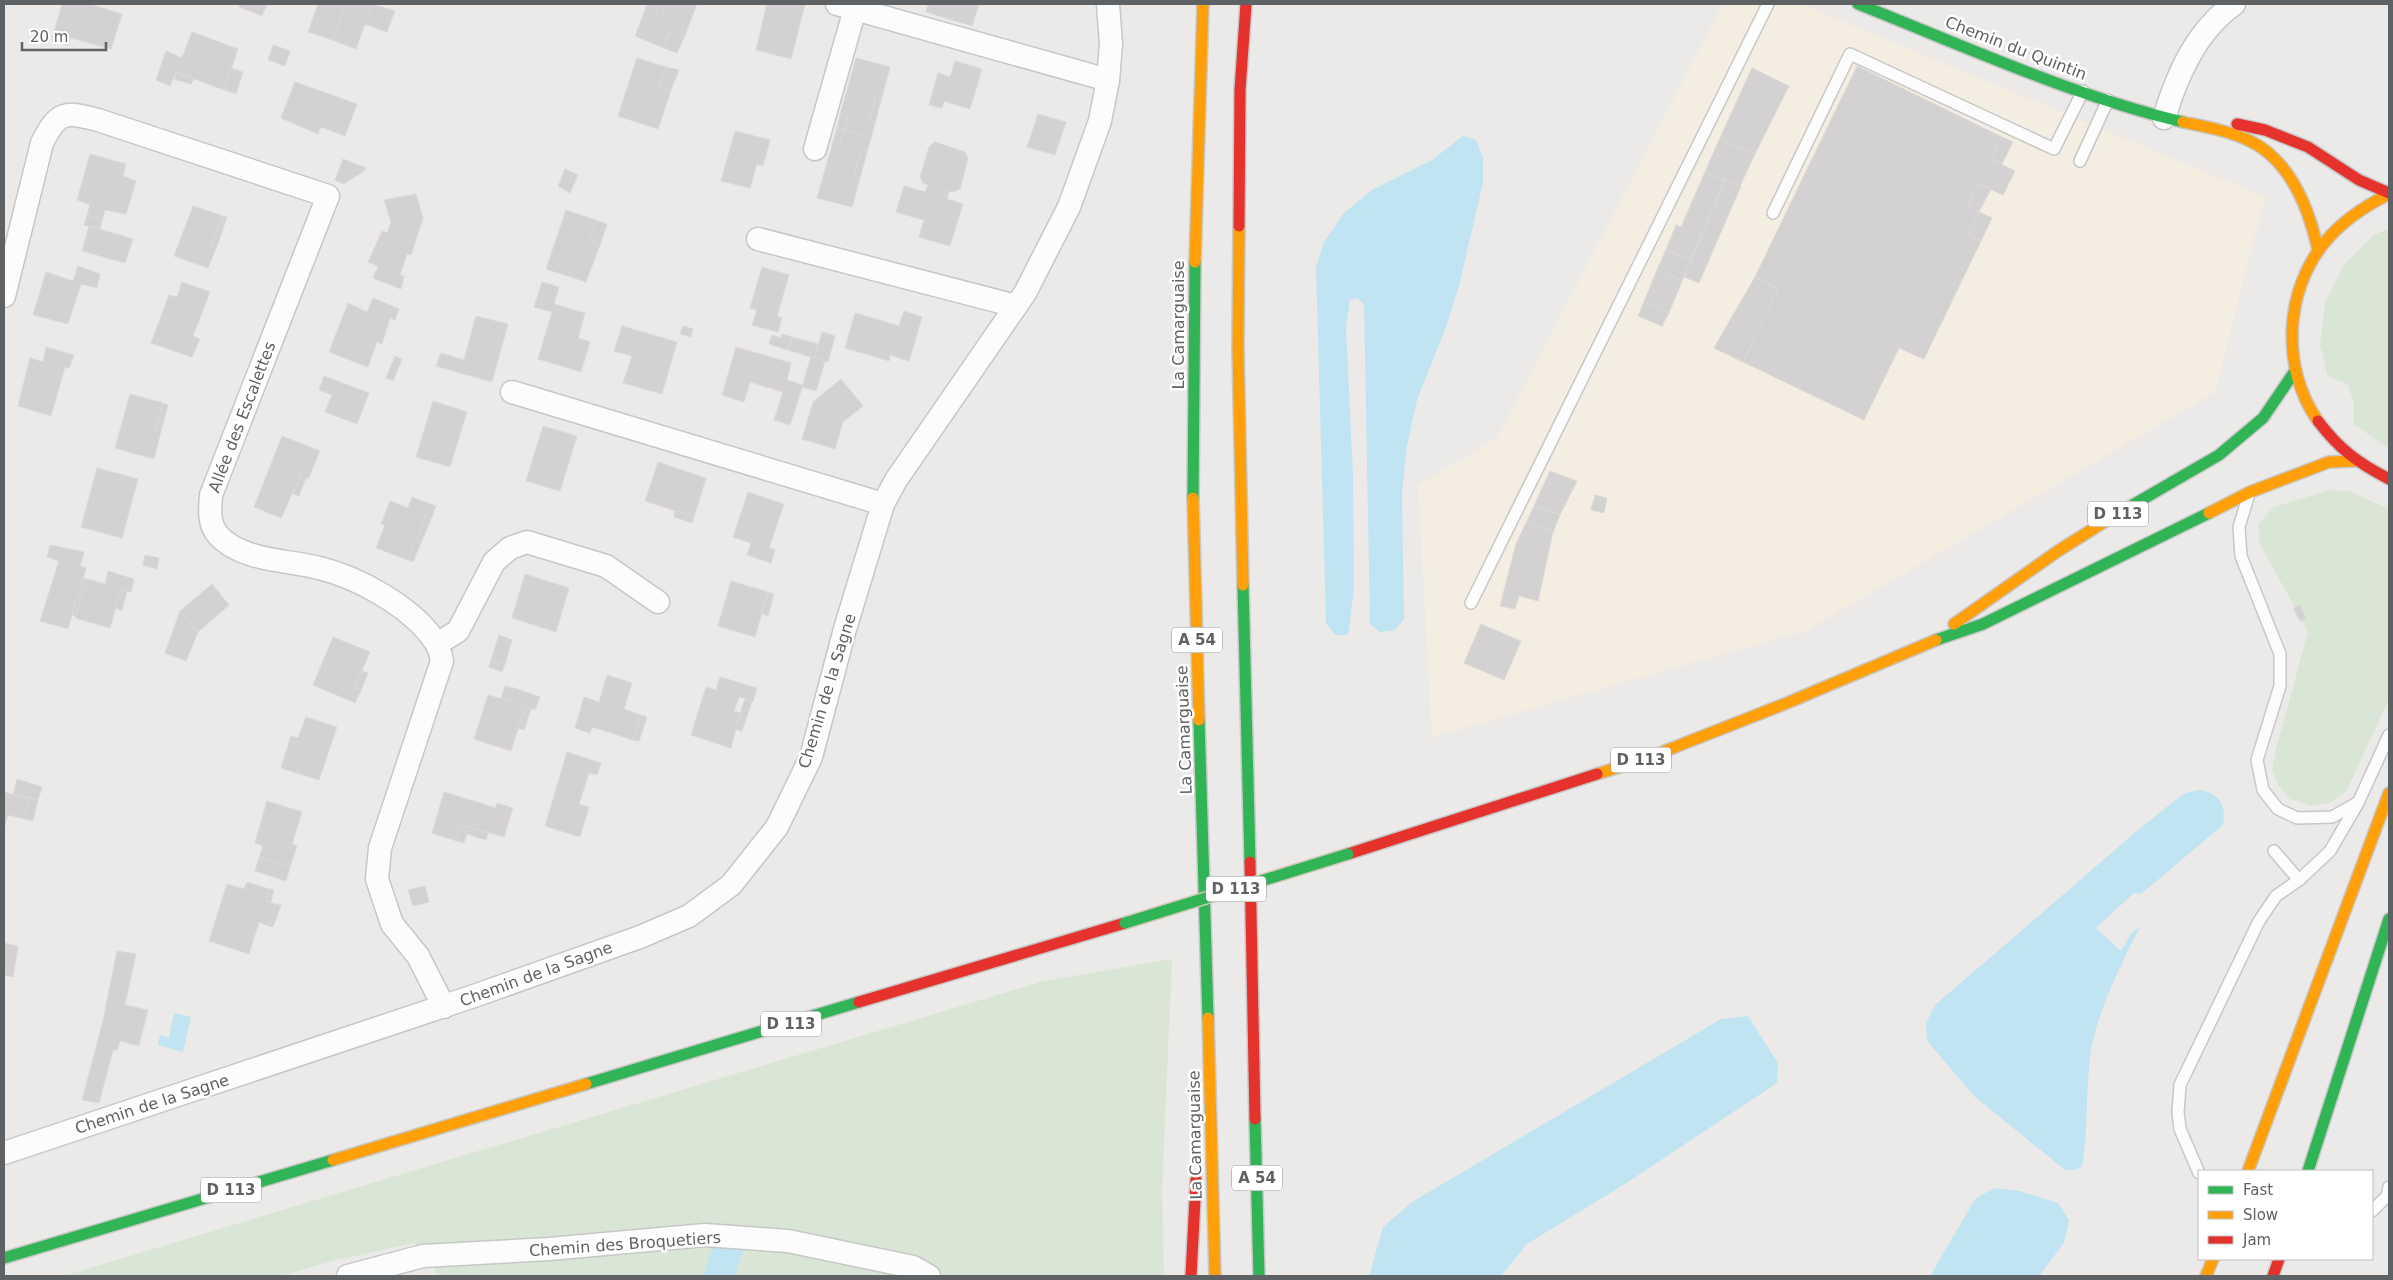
<svg xmlns="http://www.w3.org/2000/svg" width="2393" height="1280" viewBox="0 0 2393 1280" font-family="'DejaVu Sans',sans-serif">
<style>
.commercial{fill:#f4ede2}
.green{fill:#d9e6d5}
.water{fill:#c0e4f2}
.lines{fill:none;stroke-linecap:round;stroke-linejoin:round}
.canal{stroke:#c0e4f2;stroke-width:30}
.building{fill:#d3d1d1;stroke:#dcdad8}
.lane-casing{stroke:#c7c7c7;stroke-width:14}
.street-casing{stroke:#c7c7c7;stroke-width:25}
.fast-casing{stroke:#c6c7c7;stroke-width:14}
.slow-casing{stroke:#c6c7c7;stroke-width:14}
.jam-casing{stroke:#c6c7c7;stroke-width:14}
.lane{stroke:#fcfcfc;stroke-width:11}
.street{stroke:#fcfcfc;stroke-width:22}
.fast{stroke:#30b455;stroke-width:11}
.slow{stroke:#ff9f0a;stroke-width:11}
.jam{stroke:#e5322d;stroke-width:11}
.fast-bridge-casing{stroke:#d2c7b8;stroke-width:14;stroke-linecap:butt}
.fast-bridge{stroke:#30b455;stroke-width:11}
.labels{text-anchor:middle;dominant-baseline:central;stroke-width:5;stroke-linejoin:round;paint-order:stroke}
.shield{fill:#fff;stroke:#8e9193;stroke-width:1}
.shield-label{font-size:15px;font-weight:bold;fill:#5e6265}
.street-label{font-size:16px;fill:#5e6265;stroke:#fff}
</style>
<rect width="100%" height="100%" fill="#eceae8"/>
<!-- commercial -->
<path class="commercial" d="M1723,4H1801L2265,197L2215,392L1807,630L1432,737L1418,485L1497,438Z"/>
<!-- green -->
<g class="green">
<path d="M2389,228V449L2354,424V404L2348,384L2328,377L2320,346L2325,303L2344,265L2374,235Z"/>
<path d="M2329,490L2349,491L2389,509V699L2346,792L2329,803L2312,806L2290,799L2279,787L2272,769L2276,749L2308,632L2259,542V523L2274,507Z"/>
<path d="M1172,959L1162,1191L1164,1276H439L415,1243L336,1260L281,1276H63L1044,981Z"/>
</g>
<!-- water -->
<g class="water">
<path d="M1463,136L1476,140L1483,158V183L1459,286L1446,327L1417,400L1407,446L1402,494L1404,619L1395,630L1380,632L1370,624L1364,304L1357,298L1350,300L1346,327L1353,475L1354,589L1348,635H1335L1326,623L1316,267L1324,242L1344,213L1372,190L1432,160Z"/>
<path d="M2198,790C2219,792 2227,805 2223,825L2141,894L2134,893L2096,928L2121,951L2132,932L2140,927C2123,960 2096,1015 2091,1051C2085,1089 2089,1128 2082,1166L2076,1170H2065L1975,1097L1927,1041L1926,1023L1935,1005L2138,830L2183,794Z"/>
<path d="M174,1013L191,1017L183,1052L158,1045L160,1035L169,1038Z"/>
<path d="M1748,1016L1778,1063L1777,1083L1628,1182L1527,1244L1501,1276H1369L1383,1227L1412,1202L1721,1019Z"/>
<path d="M1994,1188L2020,1191L2058,1203L2069,1220L2064,1243L2039,1276H1930L1975,1199Z"/>
</g>
<g class="lines">
<!-- canal -->
<path class="canal" d="M719,1276L729,1246"/>
</g>
<!-- building -->
<g class="building">
<path d="M62,4H89L122,14L111,49L71,38L68,45L52,39Z"/>
<path d="M240,4H267L262,16L239,7Z"/>
<path d="M318,4H345L332,40L308,32Z"/>
<path d="M345,4H372L356,49L332,40Z"/>
<path d="M372,4L395,11L387,32L364,24Z"/>
<path d="M648,4H666L661,17L645,10Z"/>
<path d="M666,4H697L684,38L670,32L664,48L635,36L645,10L661,17Z"/>
<path d="M767,4H805L791,59L756,50Z"/>
<path d="M928,4H979L972,26L926,12Z"/>
<path d="M192,32L238,49L224,90L176,72L170,86L156,80L166,51L182,58Z"/>
<path d="M670,32L684,38L677,53L664,48Z"/>
<path d="M273,45L290,51L285,66L268,60Z"/>
<path d="M637,58L666,67L658,87L671,90L658,129L618,116Z"/>
<path d="M856,58L890,67L882,97L876,95L869,121L875,123L871,138L844,130L848,117L840,115Z"/>
<path d="M955,61L982,69L970,109L944,101L942,108L929,105L938,73L950,77Z"/>
<path d="M1857,66L2002,137L1991,159L2015,171L2003,195L1979,184L1968,206L1979,212L1968,234L1981,241L1924,359L1899,348L1864,420L1743,362L1778,289L1755,277Z"/>
<path d="M666,67L679,70L671,90L658,87Z"/>
<path d="M231,68L243,72L236,94L224,90Z"/>
<path d="M1752,68L1789,86L1755,154L1719,140Z"/>
<path d="M176,72L194,79L191,84L174,79Z"/>
<path d="M295,82L357,104L345,136L321,127L318,134L281,118Z"/>
<path d="M876,95L882,97L875,123L869,121Z"/>
<path d="M1038,114L1066,122L1055,155L1027,147Z"/>
<path d="M840,115L848,117L844,130L837,128Z"/>
<path d="M837,128L844,130L840,144L833,142Z"/>
<path d="M844,130L871,138L867,152L861,150L854,176L860,178L852,207L817,198L833,142L840,144Z"/>
<path d="M735,131L770,140L763,166L757,164L750,188L721,181Z"/>
<path d="M2002,137L2013,142L2002,164L1991,159Z"/>
<path d="M1719,140L1755,154L1740,186L1705,172Z"/>
<path d="M935,142L965,152L968,158L960,189L954,192L949,191L947,199L963,204L950,246L919,237L924,220L896,212L904,186L925,192L928,185L923,183L920,177L929,147Z"/>
<path d="M861,150L867,152L860,178L854,176Z"/>
<path d="M90,154L126,164L123,176L136,181L126,214L105,210L102,220L87,215L90,205L77,200Z"/>
<path d="M343,159L366,168L364,171L344,184L335,180Z"/>
<path d="M565,169L578,175L570,193L558,186Z"/>
<path d="M1705,172L1725,180L1691,260L1666,250L1676,225L1681,227Z"/>
<path d="M1725,180L1741,186L1699,283L1684,277Z"/>
<path d="M1979,184L1991,189L1979,212L1968,206Z"/>
<path d="M416,194L423,218L411,255L407,254L400,275L404,276L401,289L373,278L378,266L368,262L382,231L387,233L391,222L384,200Z"/>
<path d="M193,206L223,216L211,244L217,246L208,268L174,256Z"/>
<path d="M566,210L596,220L588,241L600,245L586,282L546,269Z"/>
<path d="M1979,212L1992,218L1981,241L1968,234Z"/>
<path d="M87,215L102,220L100,229L84,225Z"/>
<path d="M223,216L227,217L217,246L211,244Z"/>
<path d="M596,220L607,224L600,245L588,241Z"/>
<path d="M89,226L133,239L125,263L82,251Z"/>
<path d="M1666,250L1691,260L1682,281L1657,270Z"/>
<path d="M78,266L100,274L97,288L81,284L68,324L33,315L46,272L73,281Z"/>
<path d="M762,267L789,275L777,316L782,318L778,332L752,325L757,310L750,308Z"/>
<path d="M1657,270L1682,281L1669,313L1644,302Z"/>
<path d="M1755,277L1778,289L1743,362L1714,348Z"/>
<path d="M182,282L210,292L193,336L200,339L192,357L151,343L169,295L177,297Z"/>
<path d="M542,282L559,287L554,304L585,313L578,338L590,342L581,372L538,359L552,312L534,307Z"/>
<path d="M373,298L399,309L395,320L390,318L382,344L377,342L368,367L329,352L348,303L367,312Z"/>
<path d="M1644,302L1669,313L1662,326L1638,316Z"/>
<path d="M904,311L922,317L909,361L890,355L889,361L845,348L855,313L899,326Z"/>
<path d="M476,316L508,324L492,382L436,366L441,353L464,360Z"/>
<path d="M622,326L677,342L662,394L623,383L632,356L614,351Z"/>
<path d="M683,326L693,329L691,337L680,334Z"/>
<path d="M822,332L835,336L828,362L814,358Z"/>
<path d="M782,334L792,337L788,350L769,344L772,335L781,338Z"/>
<path d="M792,337L818,344L814,358L788,350Z"/>
<path d="M46,347L74,355L69,368L65,367L51,416L18,406L30,358L43,362Z"/>
<path d="M736,347L791,363L787,380L803,385L790,425L774,420L783,392L750,382L744,402L722,395Z"/>
<path d="M395,356L402,359L393,381L386,378Z"/>
<path d="M811,356L825,361L816,391L802,387Z"/>
<path d="M324,376L369,393L357,424L325,412L332,395L319,390Z"/>
<path d="M841,379L863,406L843,422L835,449L802,439L813,402Z"/>
<path d="M130,394L163,403L155,430L161,431L154,459L115,448Z"/>
<path d="M433,401L467,412L450,467L416,457Z"/>
<path d="M163,403L168,405L161,431L155,430Z"/>
<path d="M543,426L577,436L560,491L526,481Z"/>
<path d="M282,436L320,451L308,479L301,475L281,518L254,507Z"/>
<path d="M658,462L706,478L694,517L645,501Z"/>
<path d="M97,468L138,479L122,538L81,527Z"/>
<path d="M1550,471L1577,481L1560,515L1534,506Z"/>
<path d="M301,475L306,478L299,496L293,494Z"/>
<path d="M748,492L784,504L769,548L775,550L771,563L747,555L751,543L733,537Z"/>
<path d="M1595,495L1607,498L1604,513L1591,510Z"/>
<path d="M412,497L436,506L431,519L425,517L408,560L376,548L385,525L381,524L390,501L408,508Z"/>
<path d="M1534,506L1560,515L1553,532L1526,523Z"/>
<path d="M675,510L694,517L692,523L674,517Z"/>
<path d="M425,517L431,519L413,562L408,560Z"/>
<path d="M1526,523L1553,532L1538,601L1519,596L1515,609L1500,606L1516,544Z"/>
<path d="M50,545L84,552L80,566L86,568L68,629L40,621L59,561L47,557Z"/>
<path d="M145,555L159,558L157,569L143,565Z"/>
<path d="M108,571L134,579L131,592L121,589L110,628L75,618L87,579L105,584Z"/>
<path d="M525,574L569,588L556,632L512,618Z"/>
<path d="M83,578L87,579L76,616L72,615Z"/>
<path d="M731,581L768,592L755,637L718,626Z"/>
<path d="M212,584L229,605L198,632L180,611Z"/>
<path d="M121,589L127,591L122,610L115,608Z"/>
<path d="M768,592L774,594L768,616L762,614Z"/>
<path d="M2300,605L2306,618L2300,621L2293,608Z"/>
<path d="M180,611L198,632L186,661L165,653Z"/>
<path d="M1481,624L1521,641L1504,680L1464,663Z"/>
<path d="M499,635L512,640L505,664L491,660Z"/>
<path d="M333,637L370,652L355,687L361,690L355,703L313,685Z"/>
<path d="M491,660L505,664L502,672L489,667Z"/>
<path d="M362,671L368,673L361,690L355,687Z"/>
<path d="M607,675L632,683L624,709L641,715L633,740L592,727L590,733L575,728L584,697L599,702Z"/>
<path d="M720,677L757,688L753,702L739,697L734,711L740,713L731,748L691,735L706,687L716,690Z"/>
<path d="M505,686L514,688L510,701L501,699Z"/>
<path d="M514,688L540,697L535,710L525,707L511,751L474,739L488,695L510,701Z"/>
<path d="M745,699L752,701L742,731L735,729Z"/>
<path d="M525,707L531,709L524,730L518,728Z"/>
<path d="M641,715L647,717L639,741L633,740Z"/>
<path d="M306,717L337,727L319,780L281,768L291,736L298,738Z"/>
<path d="M567,752L601,763L597,775L589,773L579,804L589,807L580,837L545,826Z"/>
<path d="M17,779L42,787L38,800L13,794Z"/>
<path d="M4,792L29,798L24,819L8,815L4,829Z"/>
<path d="M444,792L496,808L497,803L513,808L504,837L462,825L457,841L432,833Z"/>
<path d="M29,798L38,800L33,821L24,819Z"/>
<path d="M267,801L302,812L292,844L297,846L290,867L259,858L263,846L255,843Z"/>
<path d="M462,825L488,833L486,840L467,834L464,843L457,841Z"/>
<path d="M259,858L290,867L286,881L255,871Z"/>
<path d="M247,882L269,889L266,901L276,904L269,926L259,922L249,954L209,941L227,884L244,889Z"/>
<path d="M425,886L429,902L413,906L408,890Z"/>
<path d="M269,889L274,890L271,902L266,901Z"/>
<path d="M276,904L281,905L273,927L269,926Z"/>
<path d="M4,943L18,946L13,977L4,975Z"/>
<path d="M117,951L136,954L125,1005L148,1010L139,1046L120,1041L117,1050H113L99,1103L82,1100L102,1025Z"/>
</g>
<g class="lines">
<defs>
<g id="lane">
<path d="M2080,161L2108,100"/>
<path d="M1773,213L1850,54L2054,149L2083,91"/>
<path d="M2248,497L2239,527L2241,556L2280,654V686L2257,760L2263,790L2278,809L2297,818L2332,817L2357,803"/>
<path d="M1471,603L1768,4"/>
<path d="M2274,851L2299,880"/>
<path d="M2199,1173L2180,1129L2178,1112L2180,1085L2259,921L2276,896L2299,880L2330,851L2358,803L2389,735"/>
<path d="M2372,1211L2387,1196L2389,1187"/>
</g>
<g id="street">
<path d="M837,4L1108,80"/>
<path d="M2164,118C2177,75 2196,31 2234,4"/>
<path d="M815,149L855,9"/>
<path d="M758,239L1016,306"/>
<path d="M4,296L42,143C58,111 65,111 98,120L328,196L211,495C210,509 208,523 218,535C241,561 288,560 319,568C358,577 414,608 436,643C439,648 441,655 442,661L380,848L377,879L392,924L418,956L444,1007"/>
<path d="M512,392L883,504"/>
<path d="M437,644L458,631L494,562L510,548L527,542L606,566L658,602"/>
<path d="M4,1153L474,996L640,937L689,916L731,885L777,827L811,757L845,629L883,504L896,480L1025,293L1069,207L1100,121L1108,80L1111,44L1108,4"/>
<path d="M348,1276L423,1256L549,1249L705,1235L788,1241L913,1267L929,1276"/>
</g>
<g id="fast">
<path d="M1858,4C1964,46 2073,96 2183,122"/>
<path d="M1193,498L1195,262"/>
<path d="M2112,517L2219,455L2263,418L2295,371"/>
<path d="M1243,585L1250,862"/>
<path d="M1936,640L1983,624L2209,513"/>
<path d="M1199,720L1208,1018"/>
<path d="M586,1084L859,1002"/>
<path d="M1255,1119L1259,1276"/>
<path d="M2308,1171L2389,919"/>
<path d="M4,1258L333,1160"/>
</g>
<g id="slow">
<path d="M2183,122C2206,127 2230,131 2250,141C2291,161 2309,209 2318,250"/>
<path d="M1239,226L1238,348L1243,585"/>
<path d="M1195,262L1203,4"/>
<path d="M2318,421C2281,369 2284,291 2325,242C2342,221 2365,206 2389,194"/>
<path d="M1193,498L1199,720"/>
<path d="M2209,513L2250,492L2329,462L2354,461"/>
<path d="M1954,624L2058,551L2112,517"/>
<path d="M1597,774L1642,760L1787,703L1936,640"/>
<path d="M1208,1018L1215,1276"/>
<path d="M333,1160L586,1084"/>
<path d="M2248,1171L2389,793"/>
<path d="M2206,1276L2213,1259"/>
</g>
<g id="jam">
<path d="M2237,124L2265,130L2308,147L2359,180L2389,193"/>
<path d="M1239,226L1240,90L1246,4"/>
<path d="M2318,421C2339,449 2358,463 2389,479"/>
<path d="M1348,854L1597,774"/>
<path d="M1250,862L1255,1119"/>
<path d="M859,1002L1125,923"/>
<path d="M1191,1276L1196,1180"/>
<path d="M2273,1276L2279,1259"/>
</g>
</defs>
<!-- lane casing -->
<use href="#lane" class="lane-casing"/>
<!-- street casing -->
<use href="#street" class="street-casing"/>
<!-- fast casing -->
<use href="#fast" class="fast-casing"/>
<!-- slow casing -->
<use href="#slow" class="slow-casing"/>
<!-- jam casing -->
<use href="#jam" class="jam-casing"/>
<!-- lane -->
<use href="#lane" class="lane"/>
<!-- street -->
<use href="#street" class="street"/>
<!-- fast -->
<use href="#fast" class="fast"/>
<!-- slow -->
<use href="#slow" class="slow"/>
<!-- jam -->
<use href="#jam" class="jam"/>
<defs>
<path id="fast-bridge" d="M1125,923L1348,854"/>
</defs>
<!-- fast-bridge casing -->
<use href="#fast-bridge" class="fast-bridge-casing"/>
<!-- fast-bridge -->
<use href="#fast-bridge" class="fast-bridge"/>
</g>
<g class="labels">
<!-- shield labels -->
<g class="shield">
<rect x="2088" y="501.5" width="60" height="25" rx="4"/>
<rect x="1172" y="627.5" width="50" height="25" rx="4"/>
<rect x="1611" y="747.5" width="60" height="25" rx="4"/>
<rect x="1206" y="876.5" width="60" height="25" rx="4"/>
<rect x="761" y="1011.5" width="60" height="25" rx="4"/>
<rect x="1232" y="1165.5" width="50" height="25" rx="4"/>
<rect x="201" y="1177.5" width="60" height="25" rx="4"/>
</g>
<g class="shield-label">
<text x="2118" y="514">D 113</text>
<text x="1197" y="640">A 54</text>
<text x="1641" y="760">D 113</text>
<text x="1236" y="889">D 113</text>
<text x="791" y="1024">D 113</text>
<text x="1257" y="1178">A 54</text>
<text x="231" y="1190">D 113</text>
</g>
<!-- street labels -->
<g class="street-label">
<text transform="translate(2016 48) rotate(21)">Chemin du Quintin</text>
<text transform="translate(1178 325) rotate(-90)">La Camarguaise</text>
<text transform="translate(242 417) rotate(-69)">Allée des Escalettes</text>
<text transform="translate(827 691) rotate(-73)">Chemin de la Sagne</text>
<text transform="translate(1184 730) rotate(-92)">La Camarguaise</text>
<text transform="translate(536 974) rotate(-20)">Chemin de la Sagne</text>
<text transform="translate(152 1104) rotate(-18)">Chemin de la Sagne</text>
<text transform="translate(1195 1135) rotate(-91)">La Camarguaise</text>
<text transform="translate(625 1244) rotate(-4)">Chemin des Broquetiers</text>
</g>
</g>
<!-- border -->
<rect width="2393" height="1280" fill="none" stroke="#5e6265" stroke-width="10"/>
<!-- legend -->
<rect x="2198" y="1170" width="175" height="90" fill="#ffffff" stroke="#bfc0c1"/>
<rect x="2208" y="1186" width="25" height="8" fill="#30b455" stroke="#bfc0c1"/>
<text x="2243" y="1195" font-size="15" fill="#5e6265">Fast</text>
<rect x="2208" y="1211" width="25" height="8" fill="#ff9f0a" stroke="#bfc0c1"/>
<text x="2243" y="1220" font-size="15" fill="#5e6265">Slow</text>
<rect x="2208" y="1236" width="25" height="8" fill="#e5322d" stroke="#bfc0c1"/>
<text x="2243" y="1245" font-size="15" fill="#5e6265">Jam</text>
<!-- scale -->
<path d="M22 42v8h84v-8" fill="none" stroke="#5e6265" stroke-width="2.5"/>
<text x="30" y="42" font-size="15" fill="#5e6265" stroke="#ffffff" stroke-width="4" paint-order="stroke">20 m</text>
</svg>
